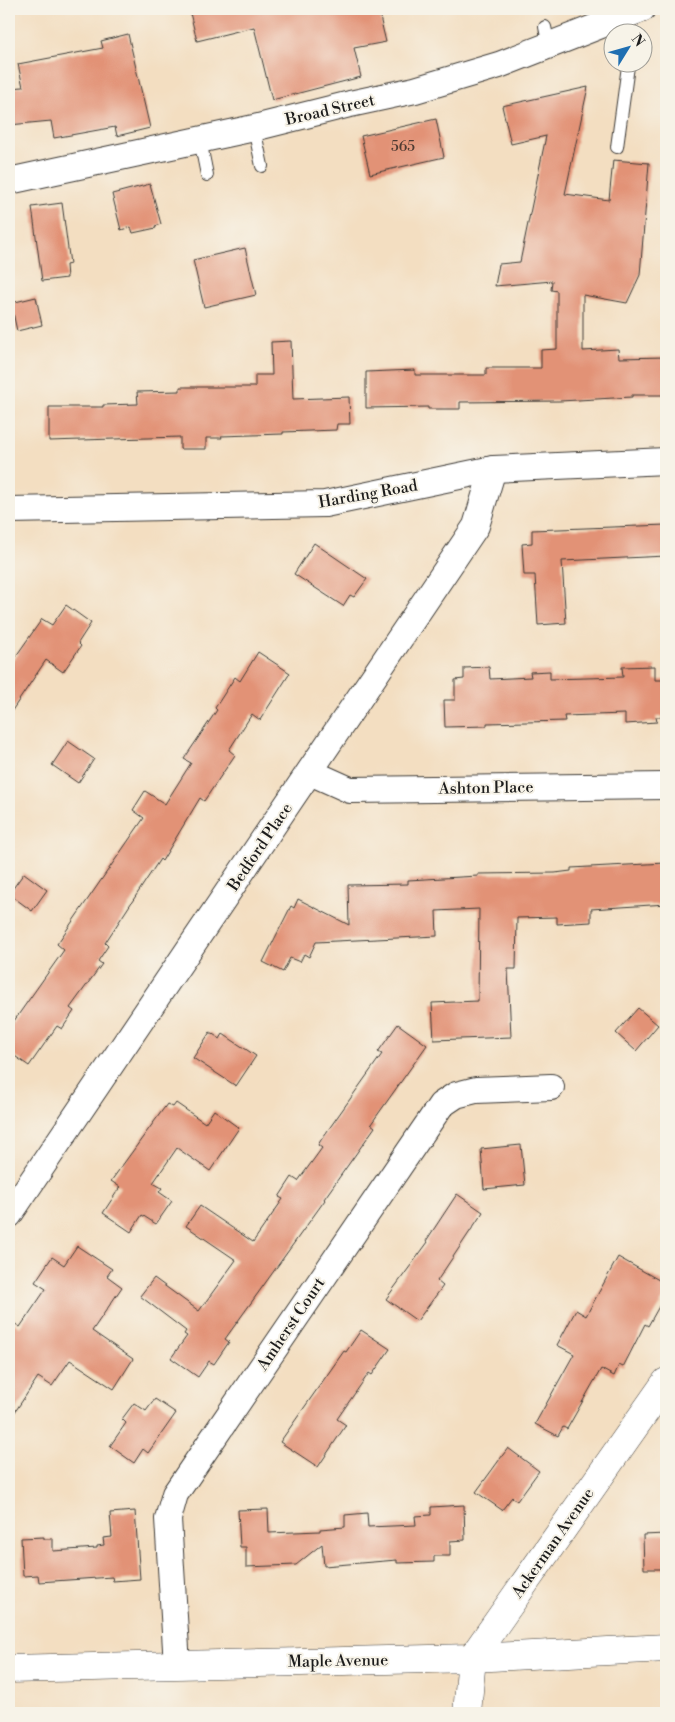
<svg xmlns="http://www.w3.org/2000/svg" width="675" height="1722" viewBox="0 0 675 1722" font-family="'Libre Bodoni',serif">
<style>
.building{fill:#e29276}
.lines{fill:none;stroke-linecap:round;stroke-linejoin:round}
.lane-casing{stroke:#3c3935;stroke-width:14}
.street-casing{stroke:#3c3935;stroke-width:28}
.secondary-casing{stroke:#3c3935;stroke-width:29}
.primary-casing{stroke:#3c3935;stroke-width:29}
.lane{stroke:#fff;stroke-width:12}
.street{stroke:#fff;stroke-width:26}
.secondary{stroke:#fff;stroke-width:28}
.primary{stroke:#fff;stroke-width:28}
.labels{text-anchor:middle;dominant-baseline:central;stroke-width:4;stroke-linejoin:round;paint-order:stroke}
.number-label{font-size:14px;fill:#4e3a32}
.street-label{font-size:16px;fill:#1c1c1c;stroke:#f7f3e8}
</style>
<rect width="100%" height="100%" fill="#f7f3e8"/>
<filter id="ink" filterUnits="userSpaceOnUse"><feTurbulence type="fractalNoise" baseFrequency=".02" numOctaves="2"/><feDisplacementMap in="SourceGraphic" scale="10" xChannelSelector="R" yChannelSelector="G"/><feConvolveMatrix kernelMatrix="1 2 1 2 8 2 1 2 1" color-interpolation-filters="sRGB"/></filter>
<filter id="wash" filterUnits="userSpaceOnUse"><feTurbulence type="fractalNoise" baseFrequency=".0096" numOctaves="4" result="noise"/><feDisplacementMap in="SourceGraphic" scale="20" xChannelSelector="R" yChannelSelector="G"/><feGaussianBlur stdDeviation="1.12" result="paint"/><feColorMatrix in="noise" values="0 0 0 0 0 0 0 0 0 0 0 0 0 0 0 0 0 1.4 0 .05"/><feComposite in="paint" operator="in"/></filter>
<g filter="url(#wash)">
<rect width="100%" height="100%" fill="#f3dec1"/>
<g id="blocks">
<!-- building -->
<g class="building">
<path d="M189,9H378L386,42L354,48L361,77L272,100L254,27L197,41Z"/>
<path d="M128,34L150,128L117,136L115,127L54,138L51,121L9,125V88L23,87L18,64L103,48L101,41Z"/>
<path d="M588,87L565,194L609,200L613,160L649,163L640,275L627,303L583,295V351L618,349L619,358L666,357V395H632V397L560,401L460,402V409H428V407L366,408V372L415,370V375H486V368H541V350L557,349V291L551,290L552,281L495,286L499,264L520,262L546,136L511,144L502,106Z"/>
<path d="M436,119L444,157L370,174L361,136Z"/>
<path d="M150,184L161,224L155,226L156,228L133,233L131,227L121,230L112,194Z"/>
<path d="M62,203L70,264L66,265L67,278L42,281L32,207Z"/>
<path d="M245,248L256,295L204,307L193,260Z"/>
<path d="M36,297L42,325L17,331L11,303Z"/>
<path d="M291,341L293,399L349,397L350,424H337L336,430L283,432V434L221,436L222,438H206V449H180V437L49,441V407H103V405L138,404L137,392L180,391V387H255V375H272L271,342Z"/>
<path d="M666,525V556L562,561L566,623L538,625L535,575H524L522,544L532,543V530Z"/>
<path d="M314,543L367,579L354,597L350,595L343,606L294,574Z"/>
<path d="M66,605L91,623L78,643L81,646L63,672L46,660L9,715V666L42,619L52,625Z"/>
<path d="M258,652L290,673L260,720L252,714L229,750L235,755L204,801L200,798L162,861L160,859L105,943L108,946L98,961L102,964L70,1008L74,1011L62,1029L57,1026L29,1066L9,1052V1028L64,950L57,944L144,818L133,810L145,791L165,804L191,763L184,759L217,710L215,708L235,677L240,681Z"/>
<path d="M655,666V680H666V717H656L657,722L625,724V714L564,716L565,721L487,723V726L445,727L444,700H455V680L464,679V668L489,667L490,679L531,677L530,672L550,671V679L623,677L622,667Z"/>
<path d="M68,741L94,759L78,783L52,765Z"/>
<path d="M666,863V904L591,909V922L557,924V917L517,918L516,969H508L511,1037L434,1040L432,1003L478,1001L479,909L436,911L437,936L316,942L309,957L304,954L300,962L290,958L283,972L263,962L291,906L294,908L298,899L349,925L348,885L408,884V880L478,876V874L555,873L571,871V868Z"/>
<path d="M24,873L47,890L32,911L9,894Z"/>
<path d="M638,1008L658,1025L636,1051L616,1033Z"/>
<path d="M398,1024L427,1045L371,1124L375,1127L324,1199L325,1200L225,1339L229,1342L214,1364L209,1361L198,1377L171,1358L187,1336L184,1334L186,1331L140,1296L154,1278L199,1311L236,1260L186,1226L200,1206L253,1242L283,1199L279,1197L292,1177L298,1181L322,1148L318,1145L321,1140L382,1054L378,1052Z"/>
<path d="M210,1032L220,1039L223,1034L256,1056L236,1086L193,1058Z"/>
<path d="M176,1103L205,1123L214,1110L239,1128L210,1171L177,1148L153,1183L162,1188L159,1192L172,1201L156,1224L142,1215L131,1232L103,1213L120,1187L111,1181L167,1104L173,1107Z"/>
<path d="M521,1145L525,1185L484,1189L481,1149Z"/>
<path d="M457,1194L483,1212L437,1281L443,1286L417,1321L386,1299L428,1242L426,1241Z"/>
<path d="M77,1246L112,1269L107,1276L122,1287L92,1331L133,1359L114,1389L70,1360L52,1386L38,1377L9,1421V1320L20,1327L46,1289L35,1282L52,1257L64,1265Z"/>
<path d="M618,1257L666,1284V1294L648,1326L645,1324L623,1367L619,1365L614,1376L601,1369L567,1429L563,1427L558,1436L535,1424L574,1354L557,1345L576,1310L586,1316Z"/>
<path d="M361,1330L390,1349L372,1375L369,1373L337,1419L346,1425L318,1467L280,1442L344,1351L346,1352Z"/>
<path d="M155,1399L176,1413L148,1453L143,1449L134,1463L110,1446L126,1423L122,1419L134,1403L146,1411Z"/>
<path d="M508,1448L539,1471L517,1501L512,1497L502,1510L476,1492Z"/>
<path d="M464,1505L465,1540L450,1541V1556H434V1562L397,1563V1560L324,1566L322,1544L296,1565L246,1567V1547H240L238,1510L268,1509L269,1533L320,1531V1529L345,1527V1515L367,1513L368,1527L416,1525L415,1516L431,1515V1507Z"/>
<path d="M135,1511L140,1579L113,1581L112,1577L39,1582L38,1575L23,1576L21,1538L44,1537V1539H53V1551L97,1548V1546L104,1545L103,1538L112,1537L110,1513Z"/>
<path d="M666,1534V1569H644L643,1535Z"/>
</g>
</g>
</g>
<g filter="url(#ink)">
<use href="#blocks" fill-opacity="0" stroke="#3c3935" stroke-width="1"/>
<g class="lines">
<defs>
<g id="lane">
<path d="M545,27L549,46"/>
<path d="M254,128L262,166"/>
<path d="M200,140L207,175"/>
<path d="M617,147L628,66L627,62"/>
</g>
<g id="street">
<path d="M9,181L254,128L350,104L415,90L499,65L642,9"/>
<path d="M9,510L325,504L493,469L666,461"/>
<path d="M310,772L350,790L666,786"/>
<path d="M9,1215L476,526L493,469"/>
<path d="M177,1665L168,1519L175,1494L441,1105L456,1095L476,1090L551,1087"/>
</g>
<path id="secondary" d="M467,1713L472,1658L666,1382"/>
<path id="primary" d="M9,1669L472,1658L666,1648"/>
</defs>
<!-- lane casing -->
<use href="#lane" class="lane-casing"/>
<!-- street casing -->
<use href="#street" class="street-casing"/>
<!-- secondary casing -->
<use href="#secondary" class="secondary-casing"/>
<!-- primary casing -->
<use href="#primary" class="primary-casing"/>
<!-- lane -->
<use href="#lane" class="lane"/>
<!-- street -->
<use href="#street" class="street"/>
<!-- secondary -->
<use href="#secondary" class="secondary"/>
<!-- primary -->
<use href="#primary" class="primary"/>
</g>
</g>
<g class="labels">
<!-- number labels -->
<g class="number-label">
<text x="403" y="147">565</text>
</g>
<!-- street labels -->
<g class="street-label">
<text transform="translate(330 110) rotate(-13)">Broad Street</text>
<text transform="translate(368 494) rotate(-10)">Harding Road</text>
<text transform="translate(486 788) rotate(-1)">Ashton Place</text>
<text transform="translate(260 847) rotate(-56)">Bedford Place</text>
<text transform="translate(291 1324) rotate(-56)">Amherst Court</text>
<text transform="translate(553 1543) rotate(-55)">Ackerman Avenue</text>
<text transform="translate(338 1661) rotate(-1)">Maple Avenue</text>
</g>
</g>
<!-- margin -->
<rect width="675" height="1722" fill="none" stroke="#f7f3e8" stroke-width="30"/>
<!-- north arrow -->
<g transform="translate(628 48) rotate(53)"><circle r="24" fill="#f7f3e8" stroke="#9f9d96"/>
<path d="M0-4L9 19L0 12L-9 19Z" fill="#1f6fb2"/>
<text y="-8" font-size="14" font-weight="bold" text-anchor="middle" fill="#1c1c1c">N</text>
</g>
</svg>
